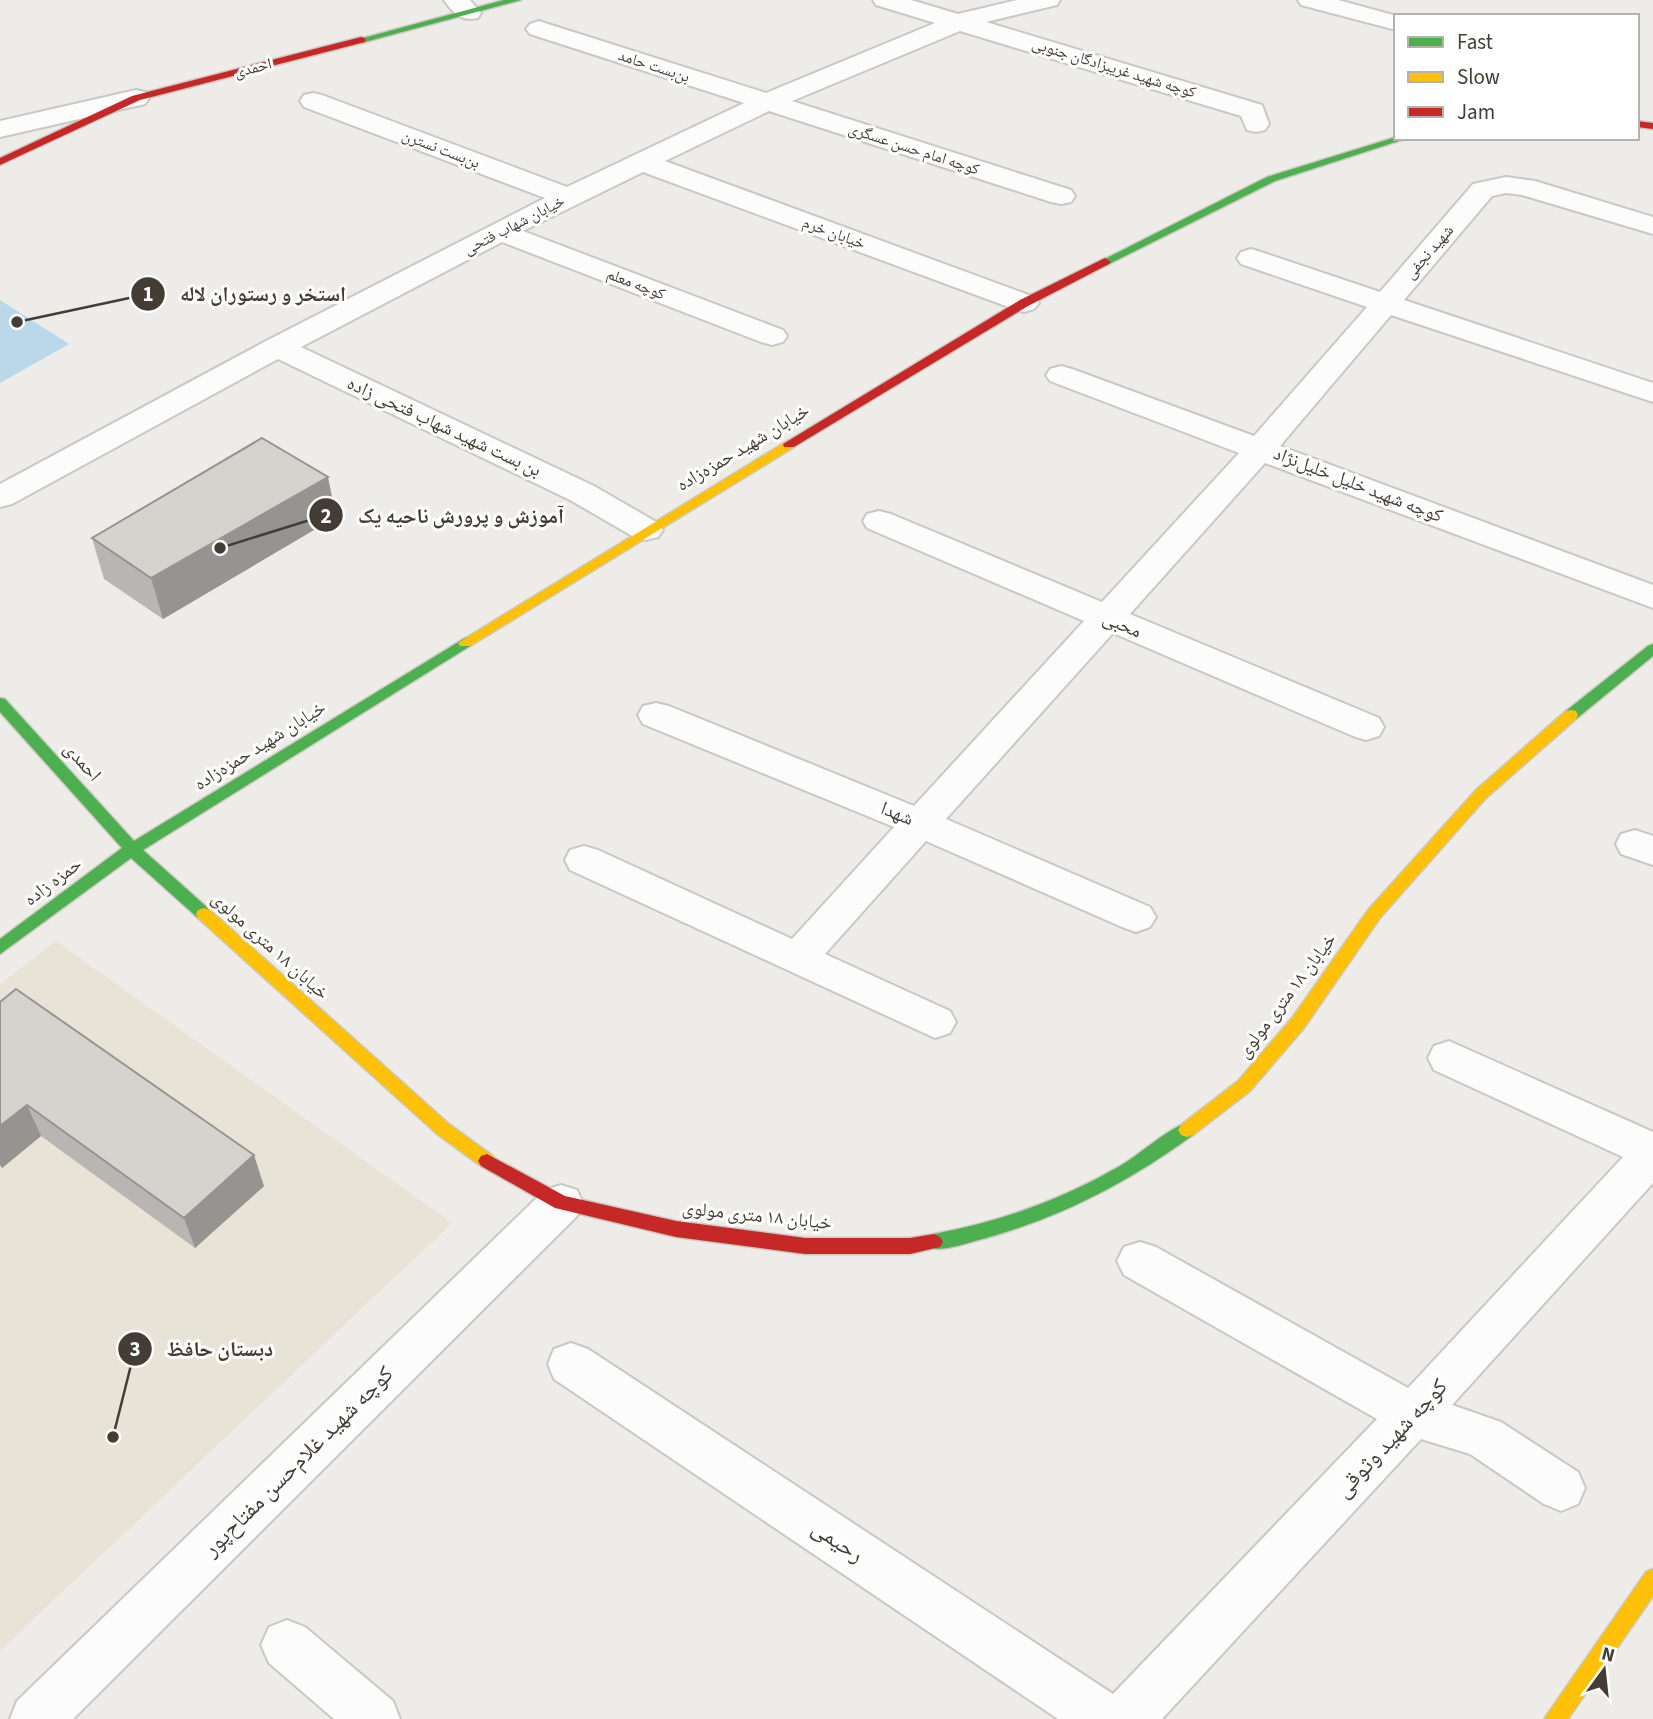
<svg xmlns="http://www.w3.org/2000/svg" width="1653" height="1719" viewBox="0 0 1653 1719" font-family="'Source Sans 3','Noto Naskh Arabic',sans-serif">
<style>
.education{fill:#e8e3d7}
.water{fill:#bad8e9}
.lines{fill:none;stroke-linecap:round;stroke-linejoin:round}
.street-casing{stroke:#cac8c4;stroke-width:4}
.fast-casing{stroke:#ccc9bf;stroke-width:3}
.slow-casing{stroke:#ccc9bf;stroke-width:3}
.jam-casing{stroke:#ccc9bf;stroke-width:3}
.street{fill:#fcfcfc;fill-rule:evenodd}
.fast{fill:#4caf50;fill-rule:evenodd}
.slow{fill:#ffc107;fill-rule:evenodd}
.jam{fill:#c62828;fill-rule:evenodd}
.wall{fill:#b8b5b2}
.shaded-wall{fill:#969491}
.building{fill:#d6d3cf;stroke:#969491;stroke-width:2}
.labels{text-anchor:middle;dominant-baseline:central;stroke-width:6;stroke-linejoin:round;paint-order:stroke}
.far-street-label{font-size:16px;fill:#433d35;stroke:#fff}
.street-label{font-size:19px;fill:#433d35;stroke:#fff}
.near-street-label{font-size:23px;fill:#433d35;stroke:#fff}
.leader{fill:none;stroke:#433d35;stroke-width:2.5}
.callout-dot{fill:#433d35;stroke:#fff;stroke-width:2.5}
.mark-label{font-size:21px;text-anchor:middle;font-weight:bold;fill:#fff}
.callout-label{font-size:21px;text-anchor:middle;font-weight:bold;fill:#433d35;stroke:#fff;stroke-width:6;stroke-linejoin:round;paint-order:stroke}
</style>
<rect width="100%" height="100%" fill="#eeece8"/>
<!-- education -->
<path class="education" d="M56,941L452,1223L0,1651V984Z"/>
<!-- water -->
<path class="water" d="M0,300L69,344L0,383Z"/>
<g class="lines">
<defs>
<g id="street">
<path d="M444,0H470L481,13L478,18C461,22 453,13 444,0Z"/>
<path d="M873,0H911L958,14L1017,0H1060L1057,5L986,22L1262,105L1269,124L1265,130L1256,132L1247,130L1241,116L960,31L792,101L1071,190L1075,196L1071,202L1061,204L1051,202L769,111L665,161L1034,297L1039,303L1034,309L1024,312L1014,309L643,172L523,231L783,330L787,336L783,342L772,345L761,342L502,242L301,347L594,486L658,523L663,530L658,537L646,540L634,537L570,500L278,359L12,504L0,507V484L266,341L545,198L304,107L300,101L304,95L313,93L322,95L567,187L744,103L530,34L526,29L530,24L539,21L548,24L766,93L935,23L876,5Z"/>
<path d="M1298,0H1338L1397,16L1396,30L1301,5Z"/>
<path d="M136,90L145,92L149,98L145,104L0,137V121Z"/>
<path d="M1506,177L1535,181L1653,217V234L1522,195L1506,193L1492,196L1404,300L1653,383V402L1391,315L1280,446L1653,585V608L1265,463L1130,614L1379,718L1384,727L1379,736L1366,740L1353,736L1113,633L946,819L1150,907L1156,917L1150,927L1136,932L1122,927L926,841L825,954L950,1011L956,1022L950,1033L935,1038L570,870L565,860L570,850L584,846L598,850L792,939L894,827L643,724L638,715L643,706L656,703L669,706L914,806L1084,621L867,528L863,521L867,514L879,511L891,514L1102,602L1239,453L1050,381L1046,375L1050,369L1061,366L1072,369L1254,436L1367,307L1241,264L1237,258L1241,252L1251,249L1261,252L1380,292L1473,184Z"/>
<path d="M1635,830L1653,836V865L1621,854L1616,844L1621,834Z"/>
<path d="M1449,1041L1653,1132V1183L1452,1405L1501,1422L1578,1472L1585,1488L1578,1504L1561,1511L1544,1504L1470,1454L1421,1439L1162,1719H1058L554,1379L548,1364L554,1349L571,1343L588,1349L1113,1694L1377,1419L1124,1275L1117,1261L1124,1247L1140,1242L1156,1247L1408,1388L1623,1157L1434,1070L1428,1058L1434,1046Z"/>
<path d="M561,1185L577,1190L583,1203L577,1216L73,1719H10L17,1701L545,1190Z"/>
<path d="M287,1620L305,1627L393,1701L400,1719H334L269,1663L261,1645L269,1627Z"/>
</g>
<g id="fast">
<path d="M504,0H521L361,43L356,40Z"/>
<path d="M1396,137L1408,138L1275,181L1105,266L1099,262L1267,177Z"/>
<path d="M465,638L470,640L472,643L470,646L143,850L210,910L212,914L210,918H198L131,858L0,954V939L122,848L0,712V698L5,699L134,841Z"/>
<path d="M1653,644V656L1576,719H1566L1564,715L1566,711L1648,646Z"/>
<path d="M1187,1123L1193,1125L1196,1130L1193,1135C1126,1184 1056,1220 975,1241C961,1245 941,1252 928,1247L925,1242L928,1237L934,1234C1000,1222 1061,1200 1120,1166C1141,1154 1165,1130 1187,1123Z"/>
</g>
<g id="slow">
<path d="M789,440L795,444L794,447L470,646H460L458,643Z"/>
<path d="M1571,710L1576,711L1578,715L1576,719L1486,798L1380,918L1304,1028L1250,1091L1193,1135L1187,1137L1181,1135L1178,1130L1181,1125L1238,1081L1292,1018L1368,910L1476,790L1566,711Z"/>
<path d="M204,908L210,910L449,1124L493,1156L496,1161L493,1166L487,1168L481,1166L437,1134L198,918L196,914L198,910Z"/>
<path d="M1653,1569V1596L1568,1719H1544L1646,1572Z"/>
</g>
<g id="jam">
<path d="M361,37L365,38V42L140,100L0,165V158L132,96Z"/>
<path d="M1637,121L1653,123V129L1637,127Z"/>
<path d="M1105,258L1111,262L1109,264L1028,306L794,447H784L783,444L1020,300Z"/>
<path d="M487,1154L565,1196L676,1221L805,1238H910L934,1234L940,1237L943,1242L940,1247L910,1254H805L676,1237L555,1208L481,1166L478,1161L481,1156Z"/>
</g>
</defs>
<!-- street casing -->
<use href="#street" class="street-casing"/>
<!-- fast casing -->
<use href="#fast" class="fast-casing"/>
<!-- slow casing -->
<use href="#slow" class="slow-casing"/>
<!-- jam casing -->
<use href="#jam" class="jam-casing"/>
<!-- street -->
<use href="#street" class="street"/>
<!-- fast -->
<use href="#fast" class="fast"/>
<!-- slow -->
<use href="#slow" class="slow"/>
<!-- jam -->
<use href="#jam" class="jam"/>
</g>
<!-- wall -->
<g class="wall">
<path d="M336,517L163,619L104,579L92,538Z"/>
<path d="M0,1002L264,1186L195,1248L41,1136L2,1168L0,1166Z"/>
</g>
<!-- shaded-wall -->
<g class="shaded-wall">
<path d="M328,477L336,517L163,619L151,578Z"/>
<path d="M27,1105L41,1136L2,1168L0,1164V1126Z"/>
<path d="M254,1155L264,1186L195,1248L184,1218Z"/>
</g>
<!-- building -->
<g class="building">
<path d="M262,438L328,477L151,578L92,538Z"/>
<path d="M16,989L254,1155L184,1218L27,1105L0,1126V1002Z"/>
</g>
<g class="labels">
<!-- far-street labels -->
<g class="far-street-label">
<text transform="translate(654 66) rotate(18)">بن‌بست حامد</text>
<text transform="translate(253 68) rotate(-14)">احمدی</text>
<text transform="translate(1114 68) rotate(17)">کوچه شهید غریبزادگان جنوبی</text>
<text transform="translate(441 149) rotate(21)">بن‌بست نسترن</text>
<text transform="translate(914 149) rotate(18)">کوچه امام حسن عسگری</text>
<text transform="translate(514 225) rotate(-27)">خیابان شهاب فتحی</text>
<text transform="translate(834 233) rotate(20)">خیابان خرم</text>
<text transform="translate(1429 252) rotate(-49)">شهید نجفی</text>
<text transform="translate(636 284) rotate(21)">کوچه معلم</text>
</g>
<!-- street labels -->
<g class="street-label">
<text transform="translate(444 427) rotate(25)">بن بست شهید شهاب فتحی زاده</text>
<text transform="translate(743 448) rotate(-31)">خیابان شهید حمزه‌زاده</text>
<text transform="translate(1358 485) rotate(21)">کوچه شهید خلیل خلیل‌نژاد</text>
<text transform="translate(1122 625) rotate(23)">محبی</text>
<text transform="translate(260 746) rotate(-32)">خیابان شهید حمزه‌زاده</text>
<text transform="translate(82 762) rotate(48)">احمدی</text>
<text transform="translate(897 814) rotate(22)">شهدا</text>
<text transform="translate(53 882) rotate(-37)">حمزه زاده</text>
<text transform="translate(270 946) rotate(42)">خیابان ۱۸ متری مولوی</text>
<text transform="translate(1287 996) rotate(-53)">خیابان ۱۸ متری مولوی</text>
<text transform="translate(757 1216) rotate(6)">خیابان ۱۸ متری مولوی</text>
</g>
<!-- near-street labels -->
<g class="near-street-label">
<text transform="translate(1391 1438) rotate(-47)">کوچه شهید وثوقی</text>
<text transform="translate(298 1461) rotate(-45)">کوچه شهید غلام‌حسن مفتاح‌پور</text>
<text transform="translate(838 1541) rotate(34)">رحیمی</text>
</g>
</g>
<!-- callouts -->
<path class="leader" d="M17 322L148 294M220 548L326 515M113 1437L135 1349"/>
<g class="callout-dot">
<circle cx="17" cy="322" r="7"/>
<circle cx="220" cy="548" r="7"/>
<circle cx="113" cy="1437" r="7"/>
<circle cx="148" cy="294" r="18"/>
<circle cx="326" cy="515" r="18"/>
<circle cx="135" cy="1349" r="18"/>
</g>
<g class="mark-label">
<text x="148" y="301">1</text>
<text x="326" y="523">2</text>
<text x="135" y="1356">3</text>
</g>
<g class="callout-label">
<text x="263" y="301">استخر و رستوران لاله</text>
<text x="461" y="523">آموزش و پرورش ناحیه یک</text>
<text x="220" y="1356">دبستان حافظ</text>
</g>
<!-- legend -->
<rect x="1394" y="14" width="245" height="126" fill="#ffffff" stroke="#b4b1ae" stroke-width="2"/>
<rect x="1408" y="37" width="35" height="10" fill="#4caf50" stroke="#b4b1ae" stroke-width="2"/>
<text x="1457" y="49" font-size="21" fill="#433d35">Fast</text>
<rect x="1408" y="72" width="35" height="10" fill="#ffc107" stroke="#b4b1ae" stroke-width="2"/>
<text x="1457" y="84" font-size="21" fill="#433d35">Slow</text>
<rect x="1408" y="107" width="35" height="10" fill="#c62828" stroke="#b4b1ae" stroke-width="2"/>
<text x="1457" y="119" font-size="21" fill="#433d35">Jam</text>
<!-- north arrow -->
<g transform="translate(1604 1670) rotate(15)" stroke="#ffffff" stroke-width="5" paint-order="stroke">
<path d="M0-5L12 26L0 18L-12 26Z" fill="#433d35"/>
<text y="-10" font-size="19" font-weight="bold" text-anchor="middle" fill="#433d35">N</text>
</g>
</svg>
